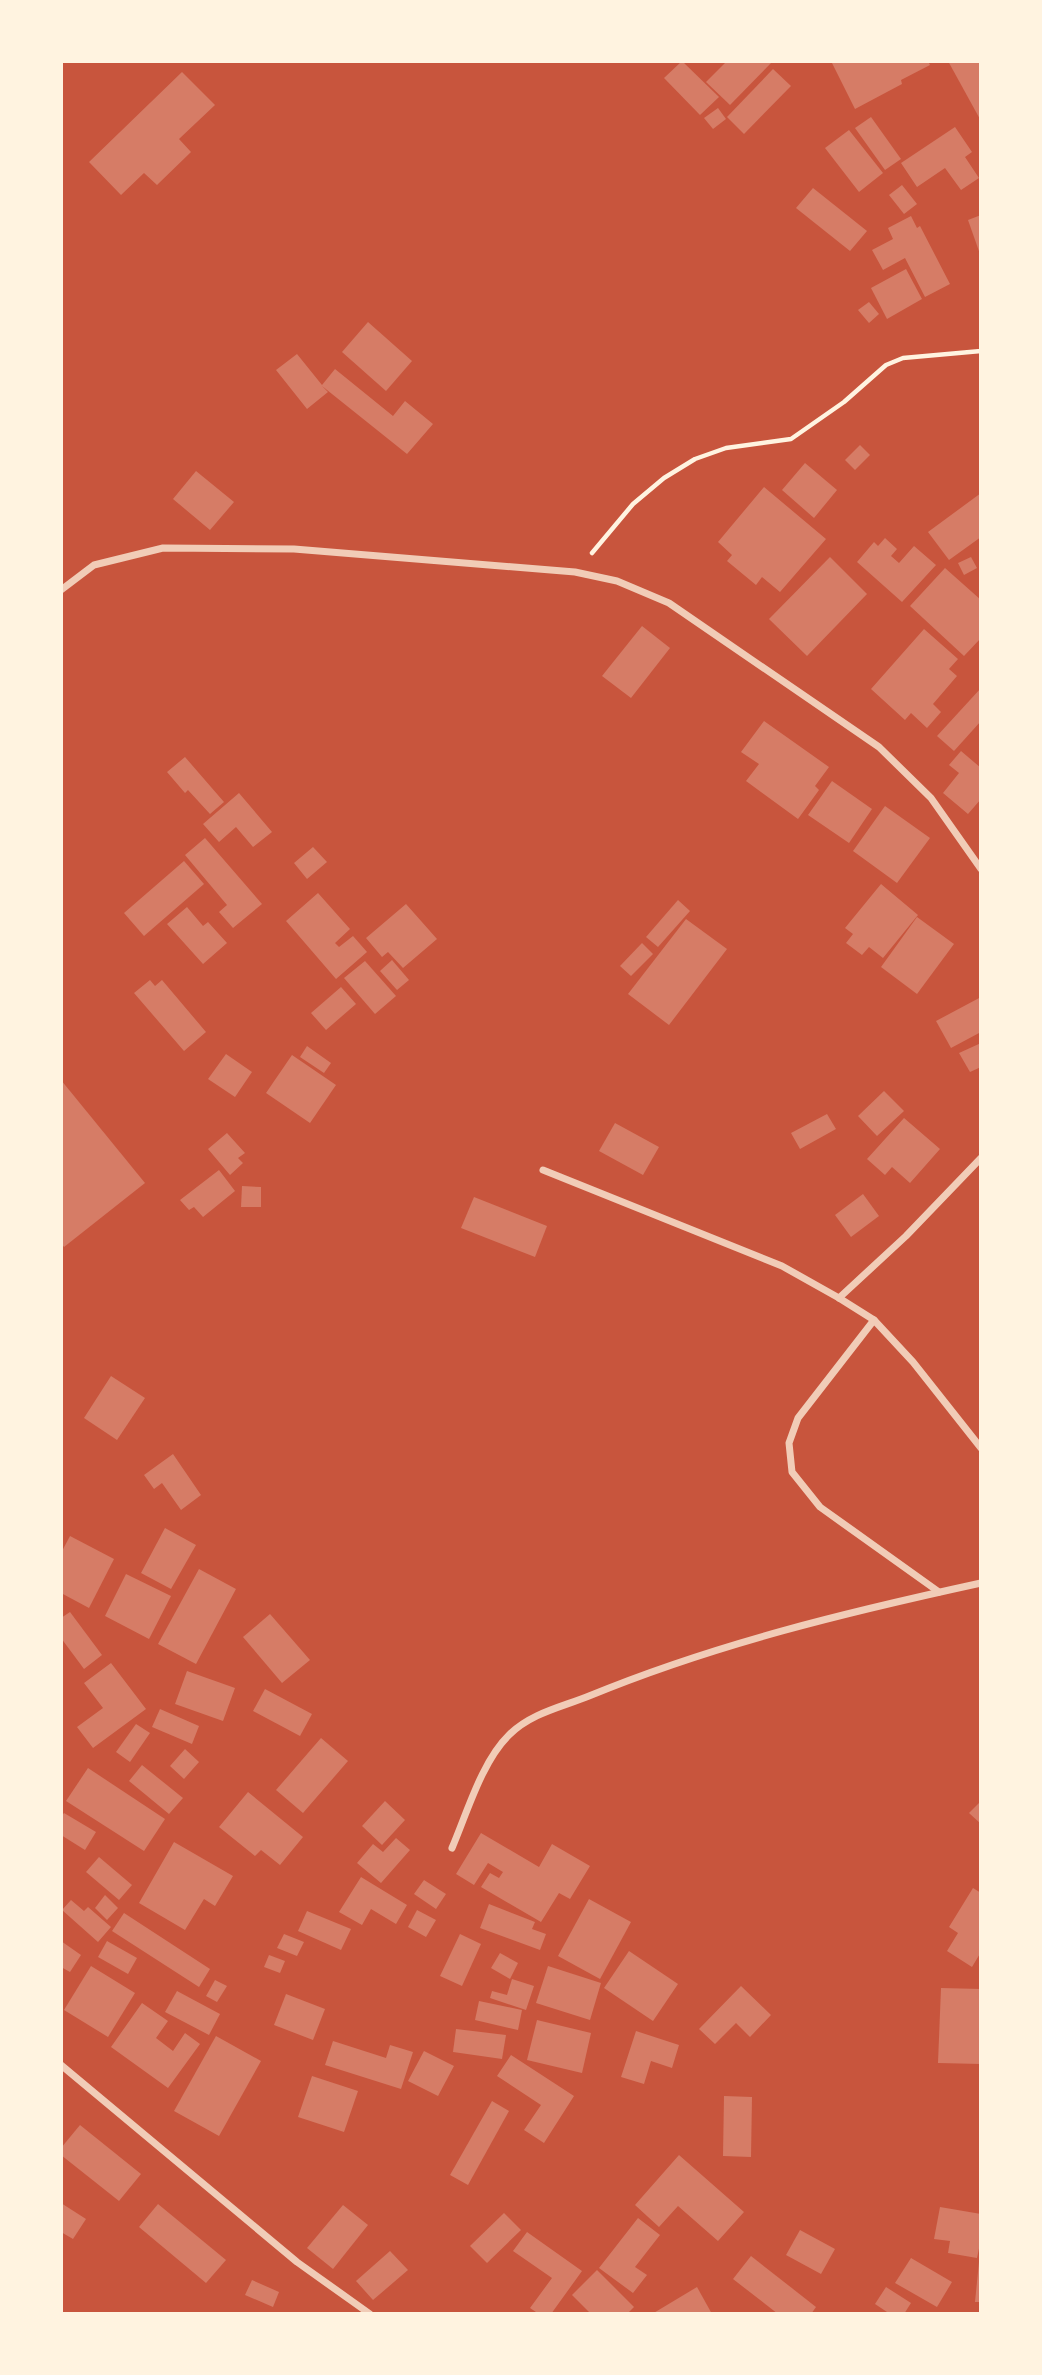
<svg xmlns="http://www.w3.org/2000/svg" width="1042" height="2375" viewBox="0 0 1042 2375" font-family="Quicksand,sans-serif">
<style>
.building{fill:#d67c66}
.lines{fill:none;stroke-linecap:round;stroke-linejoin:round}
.path{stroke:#fff3e0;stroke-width:4.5}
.minor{stroke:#f1ccb7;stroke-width:7}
</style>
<rect width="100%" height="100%" fill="#c8553d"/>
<!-- building -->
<g class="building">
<path d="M682,61L719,97L700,115L664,78Z"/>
<path d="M727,61H773L730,105L706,82Z"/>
<path d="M831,61H928L930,65L901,80L902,84L855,109Z"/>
<path d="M948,61H981V121Z"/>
<path d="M773,69L791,86L744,134L727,117Z"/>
<path d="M182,72L215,105L179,139L191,152L157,185L144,173L121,195L89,162Z"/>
<path d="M718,108L726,119L713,129L704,118Z"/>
<path d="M871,117L901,159L885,170L855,128Z"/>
<path d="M955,127L972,152L965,157L979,178L961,190L945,168L917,187L901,163Z"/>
<path d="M849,130L883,173L859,192L825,148Z"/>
<path d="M902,185L917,204L904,214L889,195Z"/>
<path d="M813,188L867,231L850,251L796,208Z"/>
<path d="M981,215V254H980L968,220Z"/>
<path d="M911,216L917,228L920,226L950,284L925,297L905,258L883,270L872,250L893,239L888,228Z"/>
<path d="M906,269L922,299L887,319L871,288Z"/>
<path d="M869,302L879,314L869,323L858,310Z"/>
<path d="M368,322L412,361L386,391L342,352Z"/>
<path d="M297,354L322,385L335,369L393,416L405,401L433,424L407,454L322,386L328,392L307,409L276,370Z"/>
<path d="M860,445L870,455L855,470L845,460Z"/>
<path d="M805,463L837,490L814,518L782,490Z"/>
<path d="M196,471L234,502L210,530L173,499Z"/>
<path d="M764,487L826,539L780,592L762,577L756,585L727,561L732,555L718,542Z"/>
<path d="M981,493V537L949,560L928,532Z"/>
<path d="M885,538L897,549L891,556L899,563L914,546L936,565L902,602L857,562L874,542L878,546Z"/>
<path d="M830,557L867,594L807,656L769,619Z"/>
<path d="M971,557L977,568L964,575L958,563Z"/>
<path d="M945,568L981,600V638L964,656L910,606Z"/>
<path d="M642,626L670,648L631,698L602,676Z"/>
<path d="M924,629L958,659L949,669L957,676L933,704L941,712L927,728L911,713L905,720L871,689Z"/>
<path d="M981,688V721L954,751L937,736Z"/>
<path d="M764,721L829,767L815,786L819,790L798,819L746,781L759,764L741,752Z"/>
<path d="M961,751L981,768V799L968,814L943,793L959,773L949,765Z"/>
<path d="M185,757L224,802L210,814L188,790L185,793L167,772Z"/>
<path d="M832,781L872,809L849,843L808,815Z"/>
<path d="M239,793L272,832L253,847L236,827L219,842L203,824Z"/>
<path d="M885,806L930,838L897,883L853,851Z"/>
<path d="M205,838L262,904L233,928L219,912L227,905L185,855Z"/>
<path d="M313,847L327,862L307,879L294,863Z"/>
<path d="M184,861L204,884L144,936L124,913Z"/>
<path d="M881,884L918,915L883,958L869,947L862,955L846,943L853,934L845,928Z"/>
<path d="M318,893L350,929L335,943L339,947L353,936L367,952L336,979L286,921Z"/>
<path d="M678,900L690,911L658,947L646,937Z"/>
<path d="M406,904L437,939L403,968L388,952L382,957L366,938Z"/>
<path d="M187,907L203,926L208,922L227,943L203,964L167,924Z"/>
<path d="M917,917L954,944L917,994L881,967Z"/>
<path d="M686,919L727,949L669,1025L628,994Z"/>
<path d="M642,943L653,954L631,976L620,966Z"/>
<path d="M392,960L409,980L397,990L380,971Z"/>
<path d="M365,961L396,996L375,1014L344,978Z"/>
<path d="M150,980L155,986L162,980L206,1032L184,1051L134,993Z"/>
<path d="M341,987L356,1004L326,1030L311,1013Z"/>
<path d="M981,997V1032L951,1048L936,1021Z"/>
<path d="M981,1043V1067L970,1072L959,1053Z"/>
<path d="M307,1046L331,1063L324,1073L300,1057Z"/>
<path d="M226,1054L252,1072L235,1097L208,1079Z"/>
<path d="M292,1055L336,1085L310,1123L266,1093Z"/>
<path d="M61,1080L145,1183L64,1247L61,1243Z"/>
<path d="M884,1091L904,1111L877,1136L858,1116Z"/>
<path d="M827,1114L836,1129L800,1149L791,1133Z"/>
<path d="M904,1118L940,1149L910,1183L892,1167L885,1175L867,1159Z"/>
<path d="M615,1123L659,1147L643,1175L599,1151Z"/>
<path d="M227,1133L245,1153L238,1158L243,1163L230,1175L208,1149Z"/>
<path d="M219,1170L235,1191L203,1217L194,1207L189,1210L180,1200Z"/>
<path d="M242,1186L261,1187V1207H241Z"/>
<path d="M863,1194L879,1216L851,1237L835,1215Z"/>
<path d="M474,1197L547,1226L535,1257L461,1228Z"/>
<path d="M111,1376L145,1398L117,1440L84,1418Z"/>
<path d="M173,1454L201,1495L181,1510L162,1483L154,1489L144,1475Z"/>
<path d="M165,1528L196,1545L171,1589L141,1573Z"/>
<path d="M70,1536L114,1559L89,1608L61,1593V1553Z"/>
<path d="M199,1569L236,1589L196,1664L158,1644Z"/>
<path d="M126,1574L171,1596L149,1639L105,1616Z"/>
<path d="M70,1612L102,1655L84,1669L61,1638V1618Z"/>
<path d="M270,1614L310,1660L282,1683L243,1637Z"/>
<path d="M111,1663L146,1709L93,1748L77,1727L103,1708L84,1683Z"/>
<path d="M187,1671L235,1688L223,1721L175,1704Z"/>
<path d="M265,1689L312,1714L300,1736L253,1711Z"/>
<path d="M160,1709L199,1726L192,1744L152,1727Z"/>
<path d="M136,1724L150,1733L130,1762L116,1752Z"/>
<path d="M321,1738L348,1761L303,1813L276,1790Z"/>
<path d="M185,1749L199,1762L184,1779L170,1766Z"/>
<path d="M142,1765L183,1798L169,1814L129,1781Z"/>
<path d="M88,1768L165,1819L144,1851L66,1801Z"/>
<path d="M248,1792L303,1837L280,1865L261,1850L255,1856L219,1827Z"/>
<path d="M385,1801L405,1820L382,1845L362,1826Z"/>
<path d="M981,1801V1824L969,1813Z"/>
<path d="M64,1813L96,1832L85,1850L61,1835V1817Z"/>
<path d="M481,1833L539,1867L552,1844L590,1866L570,1899L559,1893L541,1922L481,1887L490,1873L499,1878L503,1872L488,1863L474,1885L456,1874Z"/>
<path d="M396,1838L410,1850L381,1883L357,1863L373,1844L383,1852Z"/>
<path d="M174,1842L233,1876L215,1906L204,1899L185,1930L139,1903Z"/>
<path d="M99,1857L132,1885L119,1900L86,1872Z"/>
<path d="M361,1877L407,1905L396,1924L371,1909L362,1925L339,1912Z"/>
<path d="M424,1880L446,1894L436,1909L414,1894Z"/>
<path d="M973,1888L981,1893V1952L972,1967L947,1951L958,1933L949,1927Z"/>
<path d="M105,1895L118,1908L107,1920L95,1908Z"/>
<path d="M589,1899L631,1922L600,1979L558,1956Z"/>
<path d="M71,1900L84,1911L88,1907L111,1927L98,1942L62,1910Z"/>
<path d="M489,1904L535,1922L532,1929L546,1934L540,1950L480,1928Z"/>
<path d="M417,1910L436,1920L426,1937L408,1927Z"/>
<path d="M307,1911L351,1929L341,1950L298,1931Z"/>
<path d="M124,1913L210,1969L199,1987L112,1931Z"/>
<path d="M284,1934L304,1942L297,1956L277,1948Z"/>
<path d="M460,1934L481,1944L462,1986L440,1976Z"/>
<path d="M61,1941L81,1955L70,1972L61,1967Z"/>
<path d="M107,1941L137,1958L128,1974L98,1957Z"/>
<path d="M629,1951L678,1984L653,2021L604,1988Z"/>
<path d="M500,1953L518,1963L510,1979L491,1968Z"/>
<path d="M269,1955L285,1961L280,1973L264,1967Z"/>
<path d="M91,1966L135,1993L108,2037L64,2010Z"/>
<path d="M548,1966L601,1983L590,2020L536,2003Z"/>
<path d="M512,1979L534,1986L526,2010L490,1998L492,1991L507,1995Z"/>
<path d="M215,1980L227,1986L217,2002L206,1996Z"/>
<path d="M741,1986L771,2015L750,2037L736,2023L715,2044L699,2029Z"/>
<path d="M941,1988L981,1989V2064L938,2063Z"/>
<path d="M177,1991L220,2014L209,2035L165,2012Z"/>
<path d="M286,1994L325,2009L313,2040L274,2025Z"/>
<path d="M479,2001L522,2010L518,2030L475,2020Z"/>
<path d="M142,2003L168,2021L156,2038L173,2051L185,2033L200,2044L168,2088L111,2047Z"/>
<path d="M537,2020L591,2033L582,2073L527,2060Z"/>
<path d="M456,2029L506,2035L502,2059L453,2052Z"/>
<path d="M636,2031L679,2045L672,2068L651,2061L644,2084L621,2077Z"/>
<path d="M216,2036L261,2061L219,2136L174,2111Z"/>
<path d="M333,2041L386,2058L390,2045L413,2052L401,2089L325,2065Z"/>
<path d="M424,2051L454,2066L438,2096L408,2081Z"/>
<path d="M511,2055L574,2096L544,2143L524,2130L541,2105L497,2076Z"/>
<path d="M312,2076L358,2091L344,2132L298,2117Z"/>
<path d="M724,2096L752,2097L751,2157L723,2156Z"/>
<path d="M492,2101L509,2111L468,2185L450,2175Z"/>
<path d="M80,2125L141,2174L119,2201L61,2155V2148Z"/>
<path d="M679,2155L744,2212L718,2241L678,2206L659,2227L635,2205Z"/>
<path d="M61,2203L86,2219L73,2239L61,2232Z"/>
<path d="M158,2204L226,2260L206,2283L139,2227Z"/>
<path d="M343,2205L368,2225L333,2269L307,2248Z"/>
<path d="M940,2207L981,2214V2239L977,2258L948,2253L950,2241L934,2239Z"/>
<path d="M504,2213L521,2230L487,2263L470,2246Z"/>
<path d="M638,2218L660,2235L635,2267L647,2275L633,2293L599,2268Z"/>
<path d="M800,2230L835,2249L821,2274L786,2255Z"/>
<path d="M527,2232L582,2271L551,2314H539L530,2308L552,2278L513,2251Z"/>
<path d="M390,2251L408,2270L373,2300L356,2281Z"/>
<path d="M751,2256L816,2307L811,2314H778L733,2279Z"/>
<path d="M911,2258L952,2282L937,2307L895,2283Z"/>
<path d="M979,2262H981V2302H975Z"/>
<path d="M597,2270L634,2307L627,2314H591L572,2295Z"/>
<path d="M252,2280L279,2292L273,2307L245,2295Z"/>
<path d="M697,2287L712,2314H652Z"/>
<path d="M886,2287L911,2303L904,2314H890L875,2304Z"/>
</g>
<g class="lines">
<!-- path -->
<path class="path" d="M592,553L633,504L664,478L695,459L726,448L791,439L844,402L886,365L903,358L981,351"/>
<!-- minor -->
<g class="minor">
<path d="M61,590L94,565L163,548L294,549L575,572L617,581L669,603L879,747L931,798L981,869"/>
<path d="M543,1170L782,1266L839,1298L874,1320L913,1362L981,1448"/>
<path d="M839,1298L906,1236L981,1158"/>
<path d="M874,1320L798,1418L789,1443L792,1472L820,1507L939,1592"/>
<path d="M452,1848C467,1813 482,1761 509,1735C531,1713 562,1707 589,1696C715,1644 848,1612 981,1583"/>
<path d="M61,2065L297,2262L370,2314"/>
</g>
</g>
<!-- border -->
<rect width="1042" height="2375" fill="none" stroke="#fff3e0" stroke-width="126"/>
</svg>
